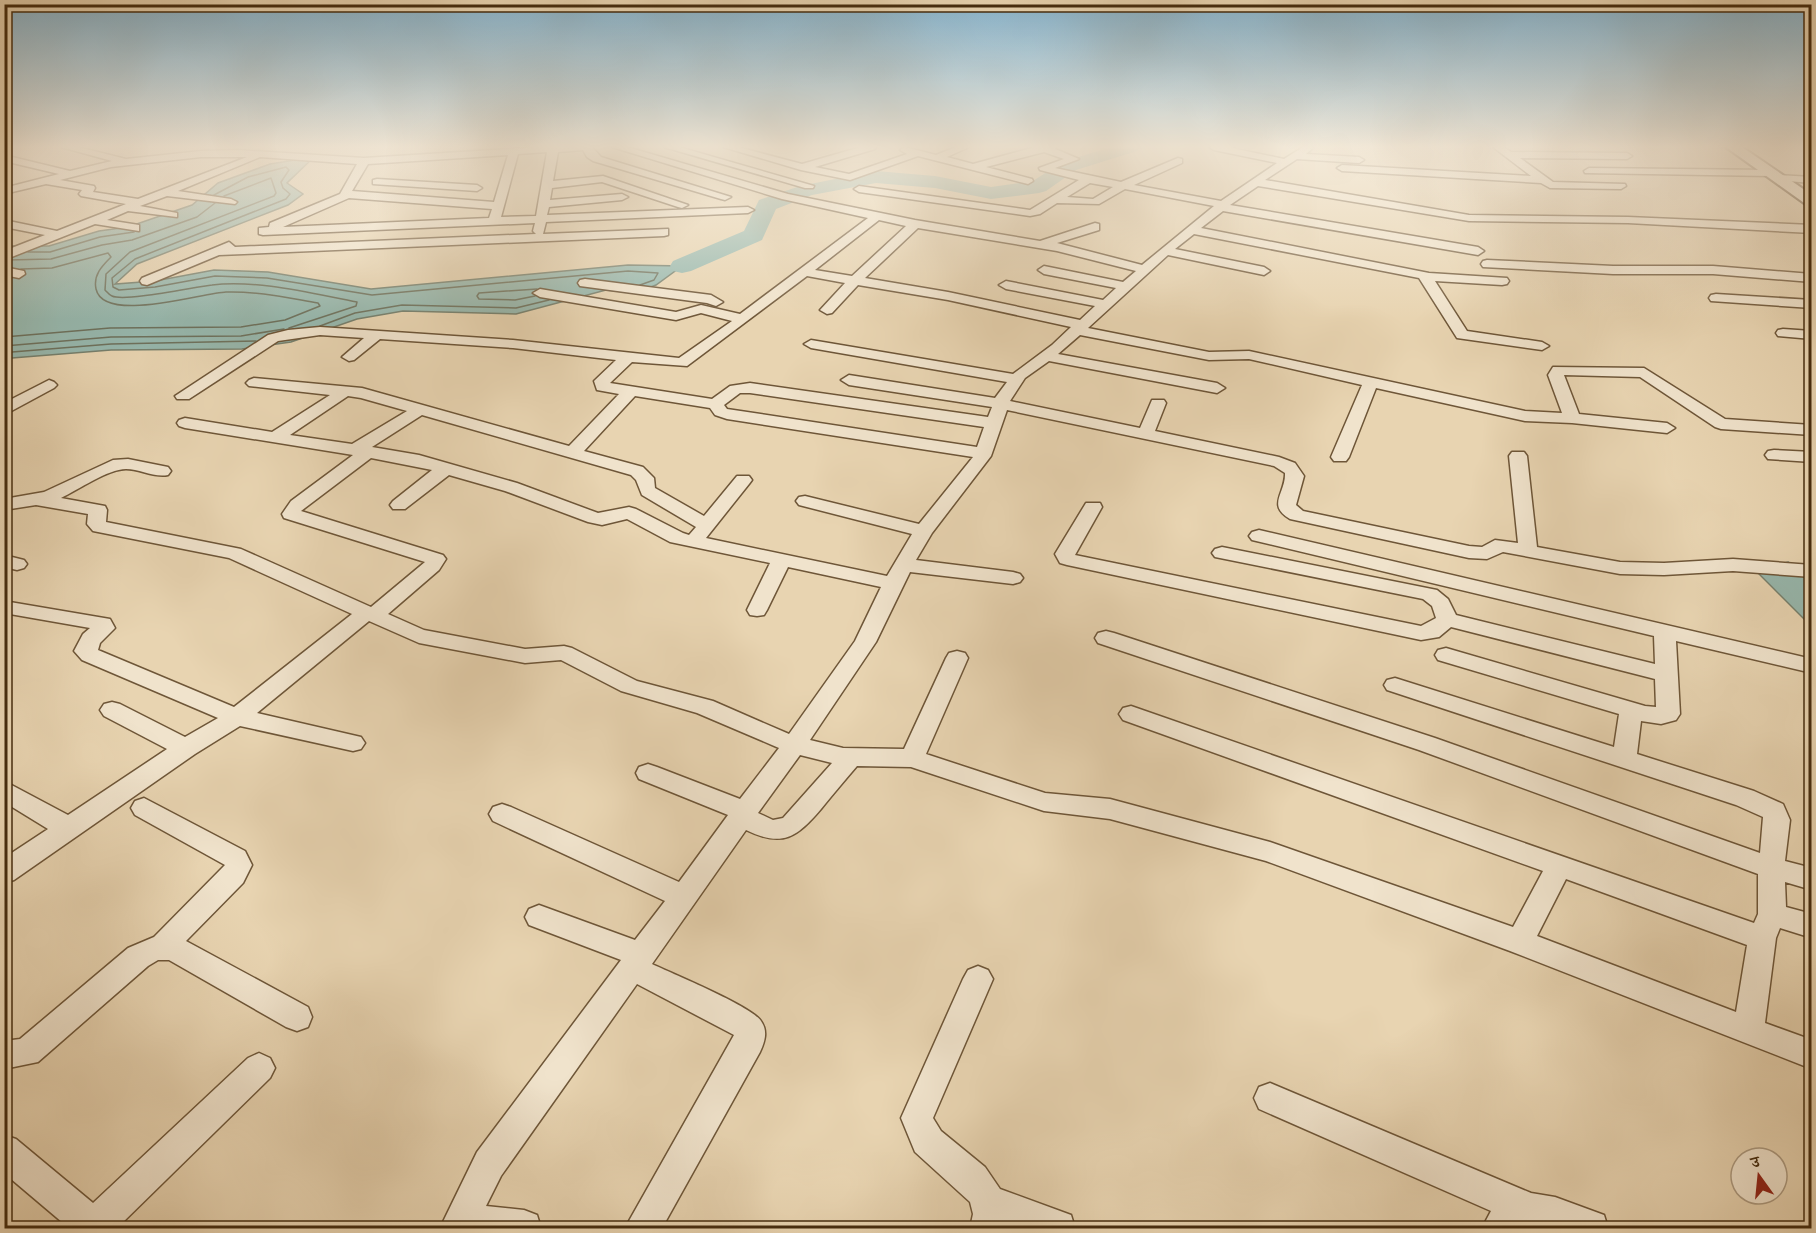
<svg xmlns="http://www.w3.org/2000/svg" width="1816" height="1233" viewBox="0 0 1816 1233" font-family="'Libre Bodoni','Noto Serif Devanagari',serif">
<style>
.water{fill:#97b8ae;stroke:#76806e;stroke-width:1.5}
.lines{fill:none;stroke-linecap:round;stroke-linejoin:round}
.shore{stroke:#6e725e;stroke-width:1.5}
.river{fill:#97b8ae;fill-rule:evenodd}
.street-casing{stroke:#6e5638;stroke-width:3}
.secondary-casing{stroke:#452c0f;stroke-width:4}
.street{fill:#f0e3cc;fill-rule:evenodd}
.secondary{fill:#f0e3cc;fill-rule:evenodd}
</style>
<rect width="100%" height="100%" fill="#e8d4b1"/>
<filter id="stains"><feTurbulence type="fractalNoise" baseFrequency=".00333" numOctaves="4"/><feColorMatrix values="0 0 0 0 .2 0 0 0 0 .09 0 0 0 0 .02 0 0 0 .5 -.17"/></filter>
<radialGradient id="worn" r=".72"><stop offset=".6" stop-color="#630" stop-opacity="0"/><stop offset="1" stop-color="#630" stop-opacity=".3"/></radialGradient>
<!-- water -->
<g class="water">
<path d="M314,157L287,183L303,194L288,205L137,264L115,284L155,281L214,270L268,272L371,289L628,265L682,266L656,285L635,293L606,290L516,314L403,311L357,319L291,342L242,349L111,350L12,358L5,361L4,246H49L99,231L128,227L192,205L218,183L270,164Z"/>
<path d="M1788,562L1811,577V626L1755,570Z"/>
</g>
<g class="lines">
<!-- shore -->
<g class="shore">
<path d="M214,195L248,177L286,167L289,170L281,182L283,188L290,194L286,199L135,259L112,278L113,287L119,290L155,287L215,276L267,278L372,295L628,271L658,273L654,280L640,285"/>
<path d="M224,196L271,178L276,193L274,196L130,252L106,274L105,290C107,292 109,295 112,296C125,302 194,287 212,285C255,279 314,294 357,302L356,306L289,328"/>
<path d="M28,252H50L100,237L134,232"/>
<path d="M8,260L51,259L102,245L132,240L197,217L215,203"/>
<path d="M535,296L515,300L479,299L477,296L479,293L537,289"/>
<path d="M320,326L355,313L402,305L516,308L549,300"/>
<path d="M4,337L110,328L241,327L285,320L320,306L318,303C288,298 257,291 226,292C201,293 104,324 96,289C93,275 102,266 111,257L108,253L52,268L21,269"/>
<path d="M4,346L111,337L241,336L284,329"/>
<path d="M4,355L12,352L111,344L256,341"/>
</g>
<!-- river -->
<path class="river" d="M1111,147H1140L1137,151L1076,170L1046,191L1039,193L991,199L935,188L876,183L812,195L776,209L762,240L691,271L682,273L673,271L670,266L673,261L744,231L759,200L800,186L876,171L935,176L991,187L1033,181L1062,162Z"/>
<defs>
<g id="street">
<path d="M61,147H78L126,159L201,151L238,150L364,158L540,147H592L601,157L731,197L725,200L721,199L593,161L587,157L583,150L558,152L553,181L603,176L688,205L682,208L678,207L602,182L552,188L550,200L622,194L628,197L622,200L549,207L547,215L748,207L754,210L748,213L546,222L543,234L668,229V235L664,236L219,255L147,285L142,284L140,281L142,278L229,242L235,247L536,234L533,231L535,223L263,235L259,234V228L269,227L270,223L340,194L357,164L260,157L178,191L231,199L237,202L235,204L167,196L140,206L177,213V217L128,211L107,220L139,225V231L95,224L4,260V251L45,235L4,227V220L57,231L126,204L81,196L79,194L82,190L46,184L4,194V188L59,174L4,161V155L70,171L112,161ZM547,152L536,216L501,217L518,154ZM508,155L494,202L352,191L368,164ZM201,157H247L138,199L93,192L95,188L94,186L60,180L111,167ZM349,198L492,209L489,218L283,227Z"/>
<path d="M612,147H627L788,194L915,220L1040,241L1095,223L1099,224V230L1057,243L1142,265L1214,206L1125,189L1099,204L1057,203L1040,214L1030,216L859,192L854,189L859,186L1030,210L1079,180L1040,170L1039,168L1064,159L1044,152L986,167L1032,179L1033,181L1028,184L918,156L850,180L801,170L723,147H738L802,164L861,147H876L875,149L815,167L849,174L907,154L900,150L905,147L936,155L956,147H969L947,157L973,164L1035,147H1056L1055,149L1079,159L1055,168L1121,182L1178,158L1182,159V163L1134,185L1221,201L1277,163L1214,150L1209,147H1227L1284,159L1303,147H1314L1306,154L1359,157L1364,160L1359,163L1297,159L1265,180L1469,215L1628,217L1812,225V233L1628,223L1469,221L1258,186L1230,205L1478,247L1484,251L1478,255L1223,211L1201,228L1429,273L1507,278L1509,281L1507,284L1502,285L1435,281L1467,331L1542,342L1549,346L1542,350L1457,338L1419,278L1194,234L1175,249L1264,267L1270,271L1264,275L1168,255L1088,328L1209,352L1249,351L1525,411L1562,413L1548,375L1553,367L1644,368L1725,419L1812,425V435L1721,429L1715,427L1640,377L1564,375L1579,414L1667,423L1675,428L1667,433L1572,423L1525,421L1376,388L1349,457L1346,461H1334L1331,457L1362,385L1249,359L1209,360L1080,335L1058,354L1217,383L1225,388L1217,393L1049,361L1025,378L1010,401L1140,428L1152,400H1164L1166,403L1155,431L1279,457L1295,463L1304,476L1296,505L1303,511L1469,546L1482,547L1495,540L1518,543L1509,456L1512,452H1524L1527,456L1537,547L1620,562L1664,563L1733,559L1812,565V577L1733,571L1664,575L1620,574L1503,552L1487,559L1469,558L1290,519C1266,505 1286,493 1285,473L1274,466L1007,410L991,456L932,533L916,560L1013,572L1020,574L1023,578L1020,582L1013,584L910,572L876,642L810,740L843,748L904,749L946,658L949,653L957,651L965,653L968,658L926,754L1045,793L1110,799L1270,842L1513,927L1543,871L1123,720L1119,714L1123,708L1131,706L1754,923L1758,914V874L1419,750L1098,643L1095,638L1098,633L1106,631L1114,633L1435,738L1760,853L1763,817L1736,805L1387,690L1384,685L1387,680L1395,678L1614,747L1619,714L1438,660L1435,655L1438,650L1446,648L1645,706L1656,707L1655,679L1451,627L1439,637L1421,640L1067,565L1060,563L1055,554L1086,503H1100L1102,507L1075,555L1421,626L1436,618L1432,606L1423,599L1215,557L1212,553L1215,549L1222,547L1437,590L1448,599L1456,615L1655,664L1654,636L1252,540L1249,536L1252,532L1259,530L1812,659V673L1676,641L1680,714L1676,720L1661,724L1641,721L1637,754L1754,791L1783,804L1790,820L1785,861L1812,868V890L1785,882L1786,907L1812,914V938L1780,928L1776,938L1765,1023L1812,1040V1069L1510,951L1266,861L1110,819L1044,811L911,767L857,766C845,780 833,794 821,809C797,837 783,848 746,830L652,964C673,974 751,1006 761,1021C768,1031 765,1041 760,1052L662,1228H625L734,1035L637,984L501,1176L486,1206L524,1210L537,1215L541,1228H440L477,1152L621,960L529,925L525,917L529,909L539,905L635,940L665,901L493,821L489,814L493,807L502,804L511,807L679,882L728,815L639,779L636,773L639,767L648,764L657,767L740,799L779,748L697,713L621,691L561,660L525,663L419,643L369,621L257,713L361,737L365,743L361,749L353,751L240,726L195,754L14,880L4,883V858L48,829L4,802V781L68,815L167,749L104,716L100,710L104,704L112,702L120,704L185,737L218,718L82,660L74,651L83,634L90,628L4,613V601L110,619L115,628L100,643L98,650L234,707L352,614L229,558L93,531L87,524L88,514L36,505L4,510V499L44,492L113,460L128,459L168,467L171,471L168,475C154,478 140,469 126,469C108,469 78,490 61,498L105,506L107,510L106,522L241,549L371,607L425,562L284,518L282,514L291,501L353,455L185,428L179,426L177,423L179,420L185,418L272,432L330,395L249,386L246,383L249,380L254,378L362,388L569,446L619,394L597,390L594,381L616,360L513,348L380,339L354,360L349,361L342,357L364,338L320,335L278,341L189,399H177L175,396L268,335L288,330L320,327L513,340L679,358L732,321L701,313L676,320L540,297L533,293L540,289L676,312L701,305L740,314L868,218L782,199ZM1090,183L1113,187L1093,199L1067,197ZM879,220L906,226L852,276L815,270ZM918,228L1057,251L1136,271L1123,282L1044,266L1038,270L1044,274L1116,288L1103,300L1006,281L999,285L1006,289L1095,306L1080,320L948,292L865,278ZM807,276L845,283L820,310L827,314L832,313L858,285L948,300L1071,327L1052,345L1013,374L811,340L804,344L811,348L1007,382L995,398L849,375L841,380L849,385L992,407L988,417L750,383L730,386L712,399L610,383L632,362L687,366ZM740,393H750L984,427L977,447L727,409L724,405ZM348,396L361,398L407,411L352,444L290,435ZM635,396L710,408L715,415L727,419L973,457L919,524L805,496L799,497L796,501L799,505L912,534L887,576L706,538L749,484L752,480L749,476H737L704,516L655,488L654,478L643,467L584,451ZM422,415L631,475L636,480L642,495L696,527L689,535L683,533L636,509L629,507L598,513L517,483L419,455L372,447ZM371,458L432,470L393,501L390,505L393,509H405L449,475L505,491L588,522L602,525L627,519L670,542L770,563L747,610L750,615L757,616L764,615L767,610L788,567L881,587L855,641L789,734L713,701L637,681L572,648L564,646L525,649L424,630L388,614L439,570L446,559L443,555L301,511ZM800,755L832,763L783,818L773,820L758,813ZM1566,879L1747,945L1736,1012L1537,936Z"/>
<path d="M664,147H679L814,186L813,188H805Z"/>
<path d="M1493,147H1504L1511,152L1627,153L1632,156L1627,159L1520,158L1553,182L1625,184L1626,186L1621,189L1550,188L1541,183L1342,171L1337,168L1342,165L1531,176Z"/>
<path d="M1589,168L1771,170L1776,173L1771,176L1585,173L1584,171Z"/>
<path d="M1778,175L1812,177V183L1774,180V176Z"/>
<path d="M377,179L477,185L482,188L477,191L373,184V180Z"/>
<path d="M1487,260L1613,266H1713L1812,274V282L1713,274H1613L1483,267L1481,264L1483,261Z"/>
<path d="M4,267L24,271L25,274L19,278L4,275Z"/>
<path d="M585,279L711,295L723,302L716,306L707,303L580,286L578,283L580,280Z"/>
<path d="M1716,294L1812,300V308L1711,301L1709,298L1711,295Z"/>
<path d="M1783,329L1812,331V339L1778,336L1776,333L1778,330Z"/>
<path d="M49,380L54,382L57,385L54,388L4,415V403Z"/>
<path d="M1774,450L1812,452V462L1768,459L1765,455L1768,451Z"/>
<path d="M4,555L24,560L27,564L24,568L17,570L4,567Z"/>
<path d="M144,798L245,851L252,865L243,883L186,941L308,1007L312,1017L308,1027L297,1031L286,1027L169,960H158L148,966L38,1062L4,1069V1041L20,1039L128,948L154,937L225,865L135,815L131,808L135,801Z"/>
<path d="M978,966L988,970L993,979L933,1118L941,1131L985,1167L1000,1189L1071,1215L1075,1228H1012L1005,1226L1004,1228H970L973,1214L970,1202L915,1152L901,1118L963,979L968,970Z"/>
<path d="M259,1053L270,1058L275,1068L270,1078L117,1228H69L4,1173V1135L16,1139L93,1203L248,1058Z"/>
<path d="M1270,1083L1531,1193L1555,1197L1604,1215L1608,1228H1482L1491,1211L1259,1109L1254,1098L1259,1087Z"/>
</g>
<path id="secondary" d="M1726,147H1742L1812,195V206L1807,205Z"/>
</defs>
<!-- street casing -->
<use href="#street" class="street-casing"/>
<!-- secondary casing -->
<use href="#secondary" class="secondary-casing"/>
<!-- street -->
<use href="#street" class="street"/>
<!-- secondary -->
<use href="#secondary" class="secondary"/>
</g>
<!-- sky -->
<linearGradient id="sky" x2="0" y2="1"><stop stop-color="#87b6d1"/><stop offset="0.46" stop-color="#f5ecdc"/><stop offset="1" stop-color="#f5ecdc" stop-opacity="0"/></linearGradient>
<rect width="1816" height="319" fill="url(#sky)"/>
<!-- margin -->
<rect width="1816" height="1233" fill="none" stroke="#e8d4b1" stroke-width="24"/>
<rect x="6" y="6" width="1804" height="1221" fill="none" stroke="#452c0f" stroke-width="3"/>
<rect x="12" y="12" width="1792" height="1209" fill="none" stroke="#452c0f" stroke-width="1.5"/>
<!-- north arrow -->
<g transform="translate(1759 1176) rotate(345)"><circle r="28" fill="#f0e3cc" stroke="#ac9a80" stroke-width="1.5"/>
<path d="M0-4.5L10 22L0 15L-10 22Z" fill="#8f2418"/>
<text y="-9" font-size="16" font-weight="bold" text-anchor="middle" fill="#452c0f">उ</text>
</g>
<rect width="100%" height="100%" filter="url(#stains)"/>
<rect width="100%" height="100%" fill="url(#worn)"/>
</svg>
